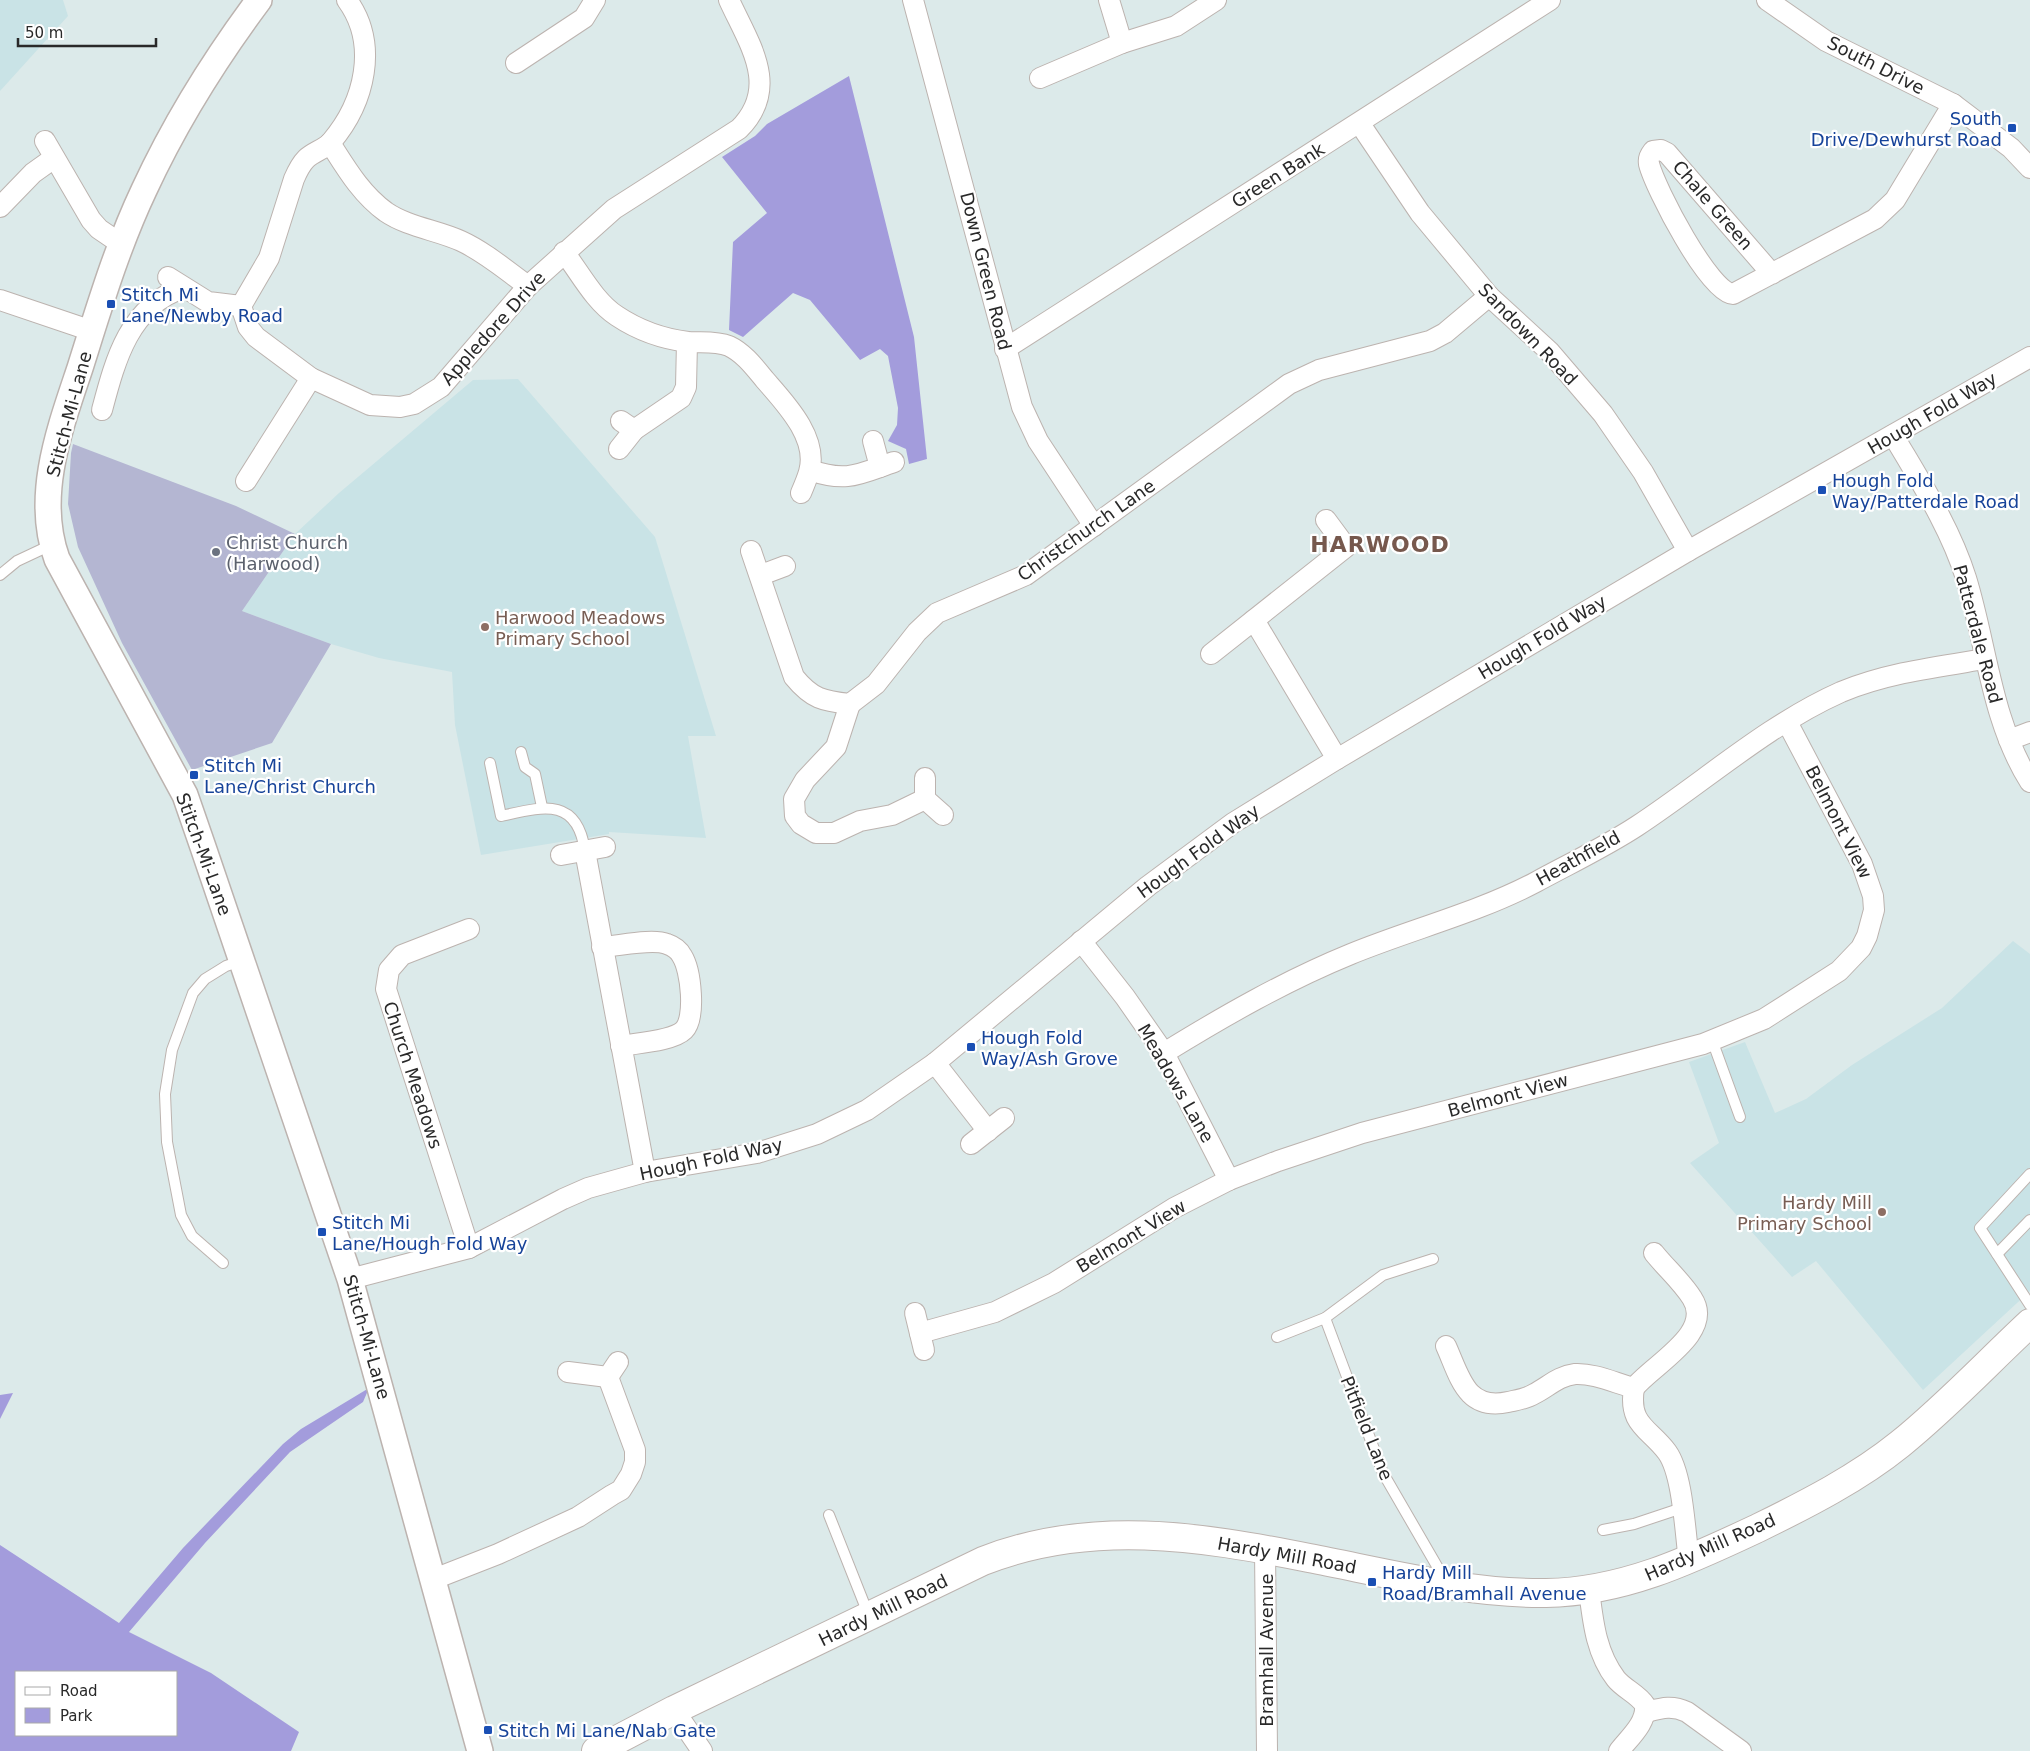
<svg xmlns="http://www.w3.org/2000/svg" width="2030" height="1751" viewBox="0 0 2030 1751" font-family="'DejaVu Sans',sans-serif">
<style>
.education{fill:#c9e3e6}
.green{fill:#a39cdc;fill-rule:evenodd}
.cemetery{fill:#b4b6d2}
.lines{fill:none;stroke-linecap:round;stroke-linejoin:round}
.service-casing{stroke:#bcb3af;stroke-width:12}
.minor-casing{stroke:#bcb3af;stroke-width:22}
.tertiary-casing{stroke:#bcb3af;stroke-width:28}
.secondary-casing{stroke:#bcb3af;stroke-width:30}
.service{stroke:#fff;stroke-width:10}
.minor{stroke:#fff;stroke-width:20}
.tertiary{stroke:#fff;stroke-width:25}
.secondary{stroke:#fff;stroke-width:28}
.transit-dot{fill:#1a4fb4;stroke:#fff;stroke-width:2}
.worship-dot{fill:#6b7280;stroke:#fff;stroke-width:2}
.education-dot{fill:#8d6e63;stroke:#fff;stroke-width:2}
.labels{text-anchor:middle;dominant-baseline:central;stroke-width:4.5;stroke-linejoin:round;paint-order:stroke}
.street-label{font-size:18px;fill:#292929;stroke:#fff}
.transit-label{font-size:18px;fill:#164399;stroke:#fff;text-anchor:start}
.worship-label{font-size:18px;fill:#5b616d;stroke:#fff;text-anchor:start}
.education-label{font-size:18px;fill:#785e54;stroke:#fff;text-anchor:start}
.district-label{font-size:22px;font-weight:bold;letter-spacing:1px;fill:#76584d;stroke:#fff}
</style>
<rect width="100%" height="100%" fill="#dceaea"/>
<!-- education -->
<g class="education">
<path d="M0,0H63L68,16L0,91Z"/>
<path d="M518,379L655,537L716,736H688L706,838L609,832V834L481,855L455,725L452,672L379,658L331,644L242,611L295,534L339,493L473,380Z"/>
<path d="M2013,941L2030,954V1291L1923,1390L1816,1261L1792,1277L1690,1163L1719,1143L1689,1062L1745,1042L1775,1113L1806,1099L1852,1065L1942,1008Z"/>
</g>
<!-- green -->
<g class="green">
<path d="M849,76L914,337L927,459L909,464L906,449L888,441L897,425L898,408L888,356L880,349L860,360L810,300L793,293L743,337L729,330L733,242L767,213L722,157L755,136L767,124Z"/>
<path d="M369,1388L363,1402L290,1452L205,1543L129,1632L211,1673L299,1732L291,1751H0V1545L119,1623L183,1548L283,1444L301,1429ZM16,1672H176V1735H16Z"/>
<path d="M13,1393L0,1419V1395Z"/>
</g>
<!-- cemetery -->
<path class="cemetery" d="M73,444L236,506L295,534L242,611L331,644L272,743L192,770L122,643L78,547L68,504L71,453Z"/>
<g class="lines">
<defs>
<g id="service">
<path d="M0,575L17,561L51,545"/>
<path d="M521,752L525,767L535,774L542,807"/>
<path d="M490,763L501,816C542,807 577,796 585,851"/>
<path d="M1712,1040L1740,1117"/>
<path d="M2030,1174L1980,1228L2030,1305"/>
<path d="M1997,1254L2030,1220"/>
<path d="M223,1263L192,1236L181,1215L167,1142L165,1094L172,1050L193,993L205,979L226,966L241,961"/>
<path d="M1325,1318L1383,1473L1445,1580"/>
<path d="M1277,1337L1325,1318L1383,1275L1433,1259"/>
<path d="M829,1515L869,1616"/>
<path d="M1603,1530L1634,1524L1682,1508"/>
</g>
<g id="minor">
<path d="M347,0C379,44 365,102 331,142C325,149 313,152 306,159C300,165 297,172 294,179L269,258L241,306L248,327L256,337L311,378L370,405L400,407L414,404L441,387L528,286L614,209L739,129C781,87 749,44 729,0"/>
<path d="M913,0L1022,407L1038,441L1094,526"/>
<path d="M1109,0L1122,43"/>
<path d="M1767,0L1826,41L1953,104L2011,148L2030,168"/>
<path d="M516,63L584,18L595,0"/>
<path d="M1040,78L1122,43L1176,26L1216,0"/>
<path d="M1360,124L1420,213L1489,296L1549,351L1603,414L1643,472L1688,551"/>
<path d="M45,141L91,220L99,229L121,244"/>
<path d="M330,143C346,168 361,194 386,212C408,227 437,230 461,241C485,252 507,271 528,286"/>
<path d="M0,207L33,173L54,158"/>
<path d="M564,252C580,273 595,302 617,316C638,330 664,339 688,342C702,343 716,341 729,346C744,353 755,368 765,380C785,403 819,438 809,472C807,479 804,486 801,493"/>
<path d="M1772,274L1667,153L1661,150L1653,151C1650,155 1648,158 1649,164C1655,188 1710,294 1733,294L1875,219L1895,200L1953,104"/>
<path d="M168,277L208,302L241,306"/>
<path d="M0,300L92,331"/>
<path d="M1005,349L1550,0"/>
<path d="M102,410C115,361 129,306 183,288"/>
<path d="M634,430L681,398L686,387L687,342"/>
<path d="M1893,435C1920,481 1950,527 1966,578C1987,646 1991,720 2030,782"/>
<path d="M873,441L880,467"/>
<path d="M619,449L634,430L621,421"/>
<path d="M810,470C847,483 859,474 894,462"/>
<path d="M246,481L311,378"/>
<path d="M751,551L794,677C812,699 823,701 850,704L876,684L917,632L937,613L1026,575L1289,384L1319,370L1430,341L1445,333L1489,296"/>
<path d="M761,575L785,566"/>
<path d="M1254,620L1337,759"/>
<path d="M1211,654L1346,547L1326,520"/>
<path d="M850,704L836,747L805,780L794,799L795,816L801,824L816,833H834L860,821L892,815L925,799"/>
<path d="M2009,740L2030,732"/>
<path d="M925,778V799L943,815"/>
<path d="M585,851L645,1172"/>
<path d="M561,855L605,847"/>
<path d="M1081,941L1125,997L1164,1053L1229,1180"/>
<path d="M602,947C619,946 652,938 667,944C673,946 679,950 682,956C691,970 696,1018 684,1030C673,1041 637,1043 621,1046"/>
<path d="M1164,1053C1224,1016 1285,981 1351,954C1412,929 1477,913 1536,882C1569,864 1605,847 1637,826C1704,782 1767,725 1841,692C1887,673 1936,667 1985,659"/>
<path d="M935,1063L988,1131"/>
<path d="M971,1144L1004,1118"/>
<path d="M469,1248L386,989L389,970L402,955L469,929"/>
<path d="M350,1279L469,1248L563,1199L588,1188L645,1172L757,1153L817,1134L867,1110L935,1063L1148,886L1233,823L1337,759L1688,551L2030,357"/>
<path d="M915,1313L924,1350"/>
<path d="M920,1333L995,1312L1054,1283L1174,1208L1229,1180L1278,1161L1362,1133L1703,1044L1764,1019L1839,971L1861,948L1867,936L1874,910L1873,896L1862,864L1787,722"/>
<path d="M1446,1346C1460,1377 1466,1411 1508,1402C1517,1400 1526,1399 1534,1394C1548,1387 1558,1376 1575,1374C1594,1373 1615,1383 1634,1388C1628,1425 1649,1428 1667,1452C1683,1474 1685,1532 1689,1561"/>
<path d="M568,1372L608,1377L618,1362"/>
<path d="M1634,1388C1652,1365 1715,1333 1692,1298C1682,1282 1666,1268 1654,1253"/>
<path d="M1265,1549L1267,1751"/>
<path d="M434,1579L498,1554L578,1517L612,1495L621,1490L631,1474L635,1462V1450L608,1377"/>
<path d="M1589,1590C1593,1622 1596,1653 1616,1679C1624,1689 1638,1694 1645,1705C1647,1723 1629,1738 1619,1751"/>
<path d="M674,1710L702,1751"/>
<path d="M1646,1712C1662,1708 1672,1705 1687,1712L1741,1751"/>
</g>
<path id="tertiary" d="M259,0C215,59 175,123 144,190C117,247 99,308 80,368C60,428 34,496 57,559L185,795L203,847L350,1279L480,1751"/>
<path id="secondary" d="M596,1751L674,1710L983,1561C1090,1519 1199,1536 1309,1558C1387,1573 1467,1594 1546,1593C1623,1592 1690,1560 1758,1528C1807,1504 1858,1478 1900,1444C1946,1407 1987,1363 2030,1323"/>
</defs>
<!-- service casing -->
<use href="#service" class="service-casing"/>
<!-- minor casing -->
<use href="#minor" class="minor-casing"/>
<!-- tertiary casing -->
<use href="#tertiary" class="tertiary-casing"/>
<!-- secondary casing -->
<use href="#secondary" class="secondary-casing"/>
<!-- service -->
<use href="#service" class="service"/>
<!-- minor -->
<use href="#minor" class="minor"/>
<!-- tertiary -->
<use href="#tertiary" class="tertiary"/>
<!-- secondary -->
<use href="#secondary" class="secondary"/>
</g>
<!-- markers -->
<g class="transit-dot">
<rect x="2007" y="123" width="10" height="10" rx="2.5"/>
<rect x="106" y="299" width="10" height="10" rx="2.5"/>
<rect x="1817" y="485" width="10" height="10" rx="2.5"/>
<rect x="189" y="770" width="10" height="10" rx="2.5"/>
<rect x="966" y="1042" width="10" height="10" rx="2.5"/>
<rect x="317" y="1227" width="10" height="10" rx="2.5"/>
<rect x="1367" y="1577" width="10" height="10" rx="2.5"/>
<rect x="483" y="1725" width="10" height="10" rx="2.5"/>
</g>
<circle class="worship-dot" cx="216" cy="552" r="5"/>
<g class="education-dot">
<circle cx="485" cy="627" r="5"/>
<circle cx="1882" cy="1212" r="5"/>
</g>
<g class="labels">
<!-- street labels -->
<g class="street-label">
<text transform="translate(1876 65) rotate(27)">South Drive</text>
<text transform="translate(1278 175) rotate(-32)">Green Bank</text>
<text transform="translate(1713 205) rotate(49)">Chale Green</text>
<text transform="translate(986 271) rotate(76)">Down Green Road</text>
<text transform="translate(493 328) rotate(-48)">Appledore Drive</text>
<text transform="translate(1528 334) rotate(46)">Sandown Road</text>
<text transform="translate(1932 413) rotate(-30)">Hough Fold Way</text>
<text transform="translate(69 414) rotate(-75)">Stitch-Mi-Lane</text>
<text transform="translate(1086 530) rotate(-35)">Christchurch Lane</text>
<text transform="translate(1978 634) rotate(75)">Patterdale Road</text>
<text transform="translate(1542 637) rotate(-31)">Hough Fold Way</text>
<text transform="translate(1839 822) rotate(63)">Belmont View</text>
<text transform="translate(1198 851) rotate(-36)">Hough Fold Way</text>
<text transform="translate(204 854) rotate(70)">Stitch-Mi-Lane</text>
<text transform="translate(1578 858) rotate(-29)">Heathfield</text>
<text transform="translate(413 1075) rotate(72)">Church Meadows</text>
<text transform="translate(1176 1083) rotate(60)">Meadows Lane</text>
<text transform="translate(1508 1095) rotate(-15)">Belmont View</text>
<text transform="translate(711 1159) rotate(-12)">Hough Fold Way</text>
<text transform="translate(1131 1236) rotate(-31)">Belmont View</text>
<text transform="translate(367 1337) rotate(74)">Stitch-Mi-Lane</text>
<text transform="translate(1367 1428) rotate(68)">Pitfield Lane</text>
<text transform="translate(1710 1547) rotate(-24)">Hardy Mill Road</text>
<text transform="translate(1287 1555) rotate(10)">Hardy Mill Road</text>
<text transform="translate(883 1610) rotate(-26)">Hardy Mill Road</text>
<text transform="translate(1266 1650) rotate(-90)">Bramhall Avenue</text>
</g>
<!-- transit labels -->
<g class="transit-label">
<text x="2002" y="118" text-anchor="end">South<tspan x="2002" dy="21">Drive/Dewhurst Road</tspan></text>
<text x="121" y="294">Stitch Mi<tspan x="121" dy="21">Lane/Newby Road</tspan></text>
<text x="1832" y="480">Hough Fold<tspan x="1832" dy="21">Way/Patterdale Road</tspan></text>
<text x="204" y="765">Stitch Mi<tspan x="204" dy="21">Lane/Christ Church</tspan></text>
<text x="981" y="1037">Hough Fold<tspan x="981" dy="21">Way/Ash Grove</tspan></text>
<text x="332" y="1222">Stitch Mi<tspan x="332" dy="21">Lane/Hough Fold Way</tspan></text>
<text x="1382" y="1572">Hardy Mill<tspan x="1382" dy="21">Road/Bramhall Avenue</tspan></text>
<text x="498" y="1730">Stitch Mi Lane/Nab Gate</text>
</g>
<!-- worship labels -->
<g class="worship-label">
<text x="226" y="542">Christ Church<tspan x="226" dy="21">(Harwood)</tspan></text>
</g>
<!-- education labels -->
<g class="education-label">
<text x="495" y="617">Harwood Meadows<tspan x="495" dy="21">Primary School</tspan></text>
<text x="1872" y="1202" text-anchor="end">Hardy Mill<tspan x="1872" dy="21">Primary School</tspan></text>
</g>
<!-- district labels -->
<g class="district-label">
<text x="1380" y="544">HARWOOD</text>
</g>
</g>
<!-- legend -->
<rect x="15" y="1671" width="162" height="65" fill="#ffffff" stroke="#a9a9a9"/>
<rect x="25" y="1687" width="25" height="8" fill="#ffffff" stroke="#a9a9a9"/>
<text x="60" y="1696" font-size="15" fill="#292929">Road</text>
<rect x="25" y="1708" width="25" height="15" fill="#a39cdc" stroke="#a9a9a9"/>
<text x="60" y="1721" font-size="15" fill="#292929">Park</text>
<!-- scale -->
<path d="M18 38v8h138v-8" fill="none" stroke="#292929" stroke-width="2.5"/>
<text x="25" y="38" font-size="15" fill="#292929" stroke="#ffffff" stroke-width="4" paint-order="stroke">50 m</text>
</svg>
